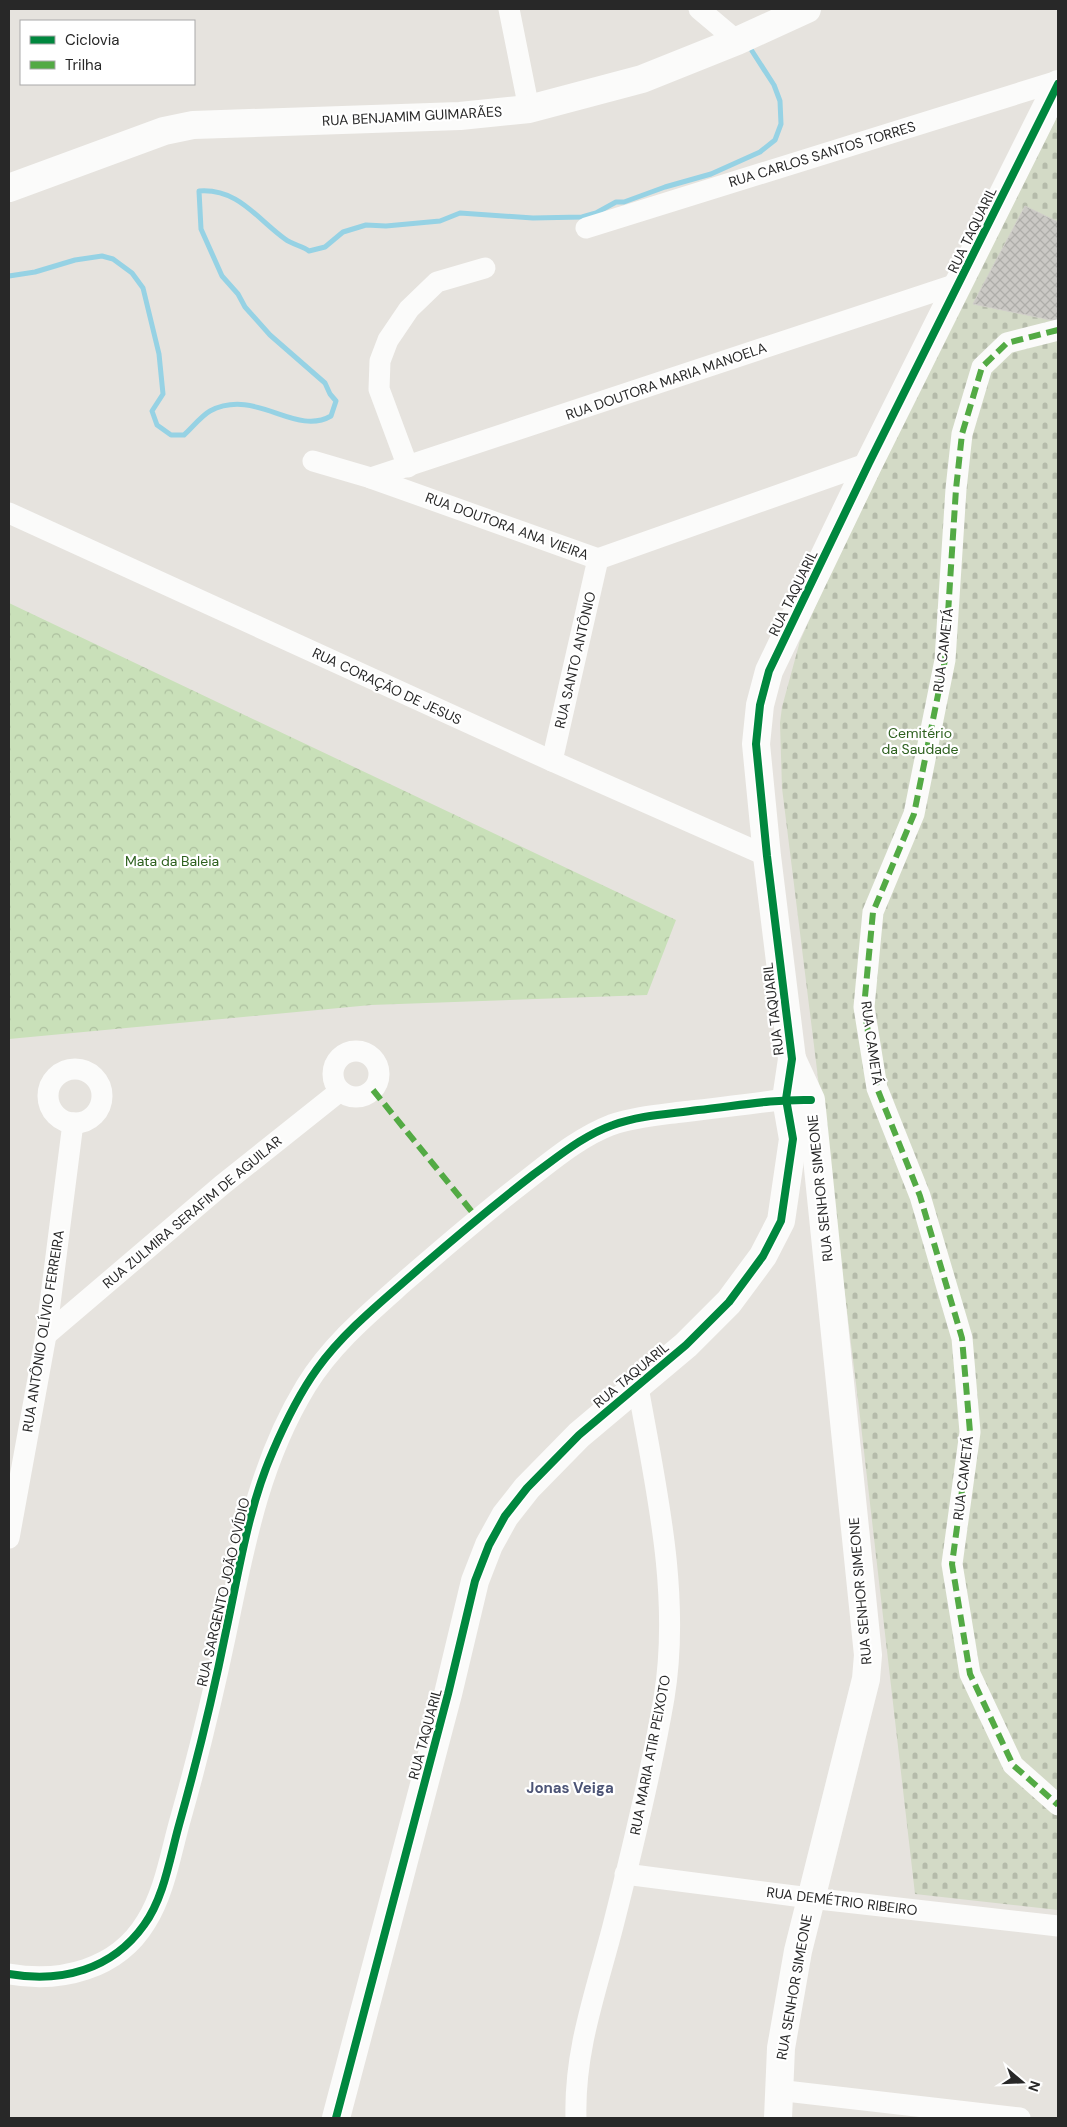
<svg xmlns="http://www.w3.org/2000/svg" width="1067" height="2127" viewBox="0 0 1067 2127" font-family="'DM Sans',sans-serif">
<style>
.forest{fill:url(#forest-crowns)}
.cemetery{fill:url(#cemetery-stones)}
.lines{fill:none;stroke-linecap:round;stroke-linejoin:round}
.stream{stroke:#96d2e4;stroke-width:5}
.building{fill:url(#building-cross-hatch);stroke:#d1cfca}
.street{stroke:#fbfbfa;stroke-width:21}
.secondary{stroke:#fbfbfa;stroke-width:28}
.quiet{stroke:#53aa44;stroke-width:6;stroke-dasharray:12 6;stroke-linecap:butt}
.cycleway-casing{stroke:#fff;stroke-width:11}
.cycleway{stroke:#00873e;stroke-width:8}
.labels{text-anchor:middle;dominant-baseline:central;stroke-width:4.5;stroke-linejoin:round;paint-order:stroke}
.street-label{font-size:14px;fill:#282828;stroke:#fff}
.park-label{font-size:14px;fill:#2d601e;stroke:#fff}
.neighbourhood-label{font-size:15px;font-weight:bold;fill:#4c5476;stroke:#fff}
</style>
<defs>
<pattern id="forest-crowns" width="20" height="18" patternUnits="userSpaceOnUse" patternTransform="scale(1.25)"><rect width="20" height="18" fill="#c9e0b9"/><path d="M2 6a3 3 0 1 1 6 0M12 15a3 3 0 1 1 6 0" fill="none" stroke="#adc09f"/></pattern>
<pattern id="cemetery-stones" width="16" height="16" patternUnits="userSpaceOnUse" patternTransform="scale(1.25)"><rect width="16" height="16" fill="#d3dac6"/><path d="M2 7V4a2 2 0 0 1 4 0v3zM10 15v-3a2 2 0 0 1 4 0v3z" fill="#b5bbaa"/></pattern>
<pattern id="building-cross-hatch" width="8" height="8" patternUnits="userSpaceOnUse" patternTransform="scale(1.25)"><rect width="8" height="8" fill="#cbc9c5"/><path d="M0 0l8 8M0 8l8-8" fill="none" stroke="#aeada9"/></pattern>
</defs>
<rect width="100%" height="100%" fill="#e6e3de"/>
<!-- forest -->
<path class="forest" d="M9,603L676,920L647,995L371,1005L9,1039Z"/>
<!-- cemetery -->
<path class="cemetery" d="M1058,111V1910L915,1894L859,1408L782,788L780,723L782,707L800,641L831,571Z"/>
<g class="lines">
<!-- stream -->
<path class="stream" d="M9,276L35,272L75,260L102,256L113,259L132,273L143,288L159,354L163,394L152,411L157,425L171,435H184C192,428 201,416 210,411C256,387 295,437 331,416L336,401L330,394L325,383L270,335L245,307L238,294L222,276L201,229L199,191C238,188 257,219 285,239C293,245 303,246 309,251L325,247L343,232L366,225L386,226L440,221L460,213L533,218L582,217L596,213L616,202H624L665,187L711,174L760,152L775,140L781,124L780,101L774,85L752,51"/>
</g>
<!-- building -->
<path class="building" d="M1025,206L1058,222V316L1056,321L973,304Z"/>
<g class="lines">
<!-- street -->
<g class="street">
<path d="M509,9L529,109"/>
<path d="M699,9L737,41"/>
<path d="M586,228L1058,81"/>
<path d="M1058,330L1007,343L982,367L962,434L956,489L945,660L914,814L873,912L864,1007L877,1088L920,1196L962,1338L970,1432L952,1564L970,1674L1013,1765L1058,1805"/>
<path d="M313,461L371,478L598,559L869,463"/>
<path d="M408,467L379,389L380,361L388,340L409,309L437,282L485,268"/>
<path d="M371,478L960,283"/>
<path d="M9,513L552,761L767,856"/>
<path d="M552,761L598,559"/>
<circle cx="356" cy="1074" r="23"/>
<circle cx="75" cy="1096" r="27"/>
<path d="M46,1335L222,1185L340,1091"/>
<path d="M9,1538L46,1335L73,1123"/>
<path d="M625,1874L810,1898L1058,1926"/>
<path d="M9,1974C60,1983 117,1970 146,1922C165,1892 171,1851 181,1817C198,1757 213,1695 226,1633C244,1547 259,1463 306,1386C331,1345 368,1314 404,1282C442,1249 479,1217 519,1186C548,1164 577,1138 611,1125C634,1117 659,1115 682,1112C716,1108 751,1104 786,1099L801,1100"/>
<path d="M777,2090L1020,2118"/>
<path d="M576,2118C574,2050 596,1992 613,1926C632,1851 651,1774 664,1698C681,1595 656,1488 638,1387"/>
</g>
<!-- secondary -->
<g class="secondary">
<path d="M9,188L164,131L193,125L460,116L529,109L642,79L737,41L807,9"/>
<path d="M336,2118L448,1694L475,1581L489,1545L505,1516L527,1488L579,1435L686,1345L729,1302L763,1256L781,1221L793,1139L786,1099L792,1059L767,856L756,744L760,705L769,671L869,463L1058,84"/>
<path d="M778,2118L781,2048L798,1951L866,1679L868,1655L811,1100L792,1059"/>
</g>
<!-- quiet -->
<g class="quiet">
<path d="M1058,330L1007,343L982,367L962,434L956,489L945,660L914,814L873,912L864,1007L877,1088L920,1196L962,1338L970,1432L952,1564L970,1674L1013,1765L1058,1805"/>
<path d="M373,1090L477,1218"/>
</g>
<defs>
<g id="cycleway">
<path d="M9,1974C61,1983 112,1970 144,1925C164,1898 170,1857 179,1825C197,1761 213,1696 226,1631C239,1571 248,1508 273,1451C285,1423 299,1394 317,1369C345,1330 385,1299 421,1267C458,1235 495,1204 534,1174C559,1156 584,1135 613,1125C640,1115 670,1114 698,1110C736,1106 773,1099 811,1100"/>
<path d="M336,2118L448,1694L475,1581L489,1545L505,1516L527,1488L579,1435L686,1345L729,1302L763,1256L781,1221L793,1139L786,1099L792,1059L767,856L756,744L760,705L769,671L869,463L1058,84"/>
</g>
</defs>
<!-- cycleway casing -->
<use href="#cycleway" class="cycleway-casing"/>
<!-- cycleway -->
<use href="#cycleway" class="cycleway"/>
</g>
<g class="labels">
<!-- street labels -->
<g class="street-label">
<text transform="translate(412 116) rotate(-3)">RUA BENJAMIM GUIMARÃES</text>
<text transform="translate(822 154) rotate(-17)">RUA CARLOS SANTOS TORRES</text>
<text transform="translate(972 230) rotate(-64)">RUA TAQUARIL</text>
<text transform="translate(666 381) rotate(-19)">RUA DOUTORA MARIA MANOELA</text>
<text transform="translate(507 526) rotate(20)">RUA DOUTORA ANA VIEIRA</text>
<text transform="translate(793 593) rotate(-64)">RUA TAQUARIL</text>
<text transform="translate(943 650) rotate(-83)">RUA CAMETÁ</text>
<text transform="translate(575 660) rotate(-77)">RUA SANTO ANTÔNIO</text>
<text transform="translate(387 686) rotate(25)">RUA CORAÇÃO DE JESUS</text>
<text transform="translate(773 1009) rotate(-97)">RUA TAQUARIL</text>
<text transform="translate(872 1043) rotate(82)">RUA CAMETÁ</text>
<text transform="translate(820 1188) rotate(-96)">RUA SENHOR SIMEONE</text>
<text transform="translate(192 1212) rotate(-40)">RUA ZULMIRA SERAFIM DE AGUILAR</text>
<text transform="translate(43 1331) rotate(-81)">RUA ANTÔNIO OLÍVIO FERREIRA</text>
<text transform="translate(631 1375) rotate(-40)">RUA TAQUARIL</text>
<text transform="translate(963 1478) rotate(-83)">RUA CAMETÁ</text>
<text transform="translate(860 1591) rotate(-95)">RUA SENHOR SIMEONE</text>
<text transform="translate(223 1592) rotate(-77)">RUA SARGENTO JOÃO OVÍDIO</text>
<text transform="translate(425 1734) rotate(-75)">RUA TAQUARIL</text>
<text transform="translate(650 1755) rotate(-79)">RUA MARIA ATIR PEIXOTO</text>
<text transform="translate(842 1901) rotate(7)">RUA DEMÉTRIO RIBEIRO</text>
<text transform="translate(794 1987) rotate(-80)">RUA SENHOR SIMEONE</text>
</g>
<!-- park labels -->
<g class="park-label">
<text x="920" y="733">Cemitério<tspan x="920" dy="16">da Saudade</tspan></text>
<text x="172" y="861">Mata da Baleia</text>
</g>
<!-- neighbourhood labels -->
<g class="neighbourhood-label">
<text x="570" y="1788">Jonas Veiga</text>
</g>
</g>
<!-- border -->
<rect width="1067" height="2127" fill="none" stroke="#282828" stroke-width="20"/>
<!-- legend -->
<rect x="20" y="20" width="175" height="65" fill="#ffffff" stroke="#a9a9a9"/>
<rect x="30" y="36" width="25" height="8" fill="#00873e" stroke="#a9a9a9"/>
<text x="65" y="45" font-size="15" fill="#282828">Ciclovia</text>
<rect x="30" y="61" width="25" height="8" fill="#53aa44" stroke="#a9a9a9"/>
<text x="65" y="70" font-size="15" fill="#282828">Trilha</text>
<!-- north arrow -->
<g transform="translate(1022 2082) rotate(109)" stroke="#ffffff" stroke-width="4" paint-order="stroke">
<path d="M0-4L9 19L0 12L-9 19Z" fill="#282828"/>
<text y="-8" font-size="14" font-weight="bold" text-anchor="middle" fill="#282828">N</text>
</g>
</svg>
